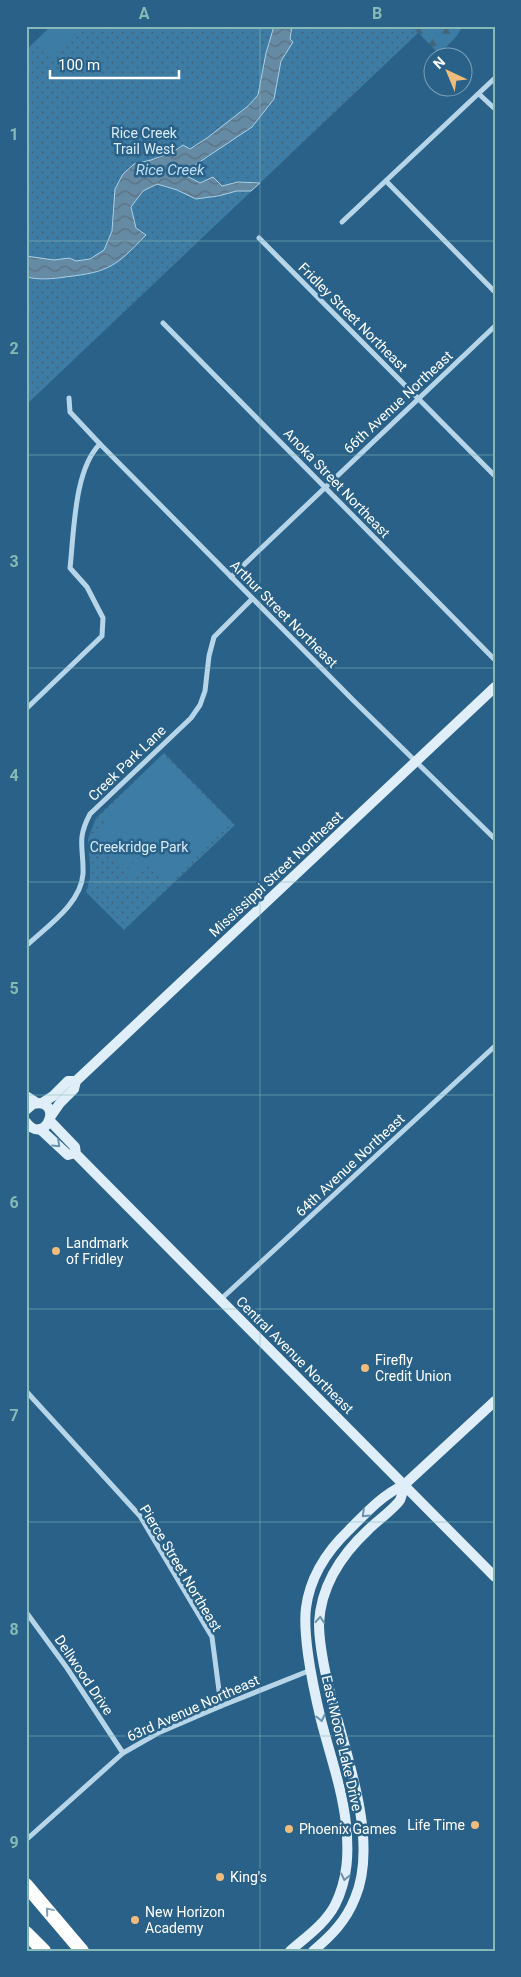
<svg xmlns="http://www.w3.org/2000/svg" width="521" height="1977" viewBox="0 0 521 1977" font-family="Roboto,sans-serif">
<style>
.forest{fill:url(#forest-firs)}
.park{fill:url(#park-dots)}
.pitch{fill:#3d7ca5}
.water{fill:url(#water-waves);stroke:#aad1e9}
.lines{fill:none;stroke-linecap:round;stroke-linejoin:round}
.street{stroke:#b6d5e8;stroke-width:5}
.secondary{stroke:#dfeef8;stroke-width:10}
.highway{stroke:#fff;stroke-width:14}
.oneway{stroke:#6992af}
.oneway2{stroke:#7fa0b8}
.grid{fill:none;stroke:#87bab6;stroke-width:1;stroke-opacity:0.55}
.poi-dot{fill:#f0bc7c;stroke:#296188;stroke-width:2}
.labels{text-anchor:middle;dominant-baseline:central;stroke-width:5;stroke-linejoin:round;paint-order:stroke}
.park-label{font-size:14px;fill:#d9ebf7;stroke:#296188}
.street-label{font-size:14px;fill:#fff;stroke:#296188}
.poi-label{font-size:14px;fill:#fff;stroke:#296188;text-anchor:start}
.water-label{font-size:15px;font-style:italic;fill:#c1def0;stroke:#296188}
.neatline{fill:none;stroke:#87bab6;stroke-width:2}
.grid-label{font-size:16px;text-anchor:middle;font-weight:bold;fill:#87bab6}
</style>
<defs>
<pattern id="forest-firs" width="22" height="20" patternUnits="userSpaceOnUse" patternTransform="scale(1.25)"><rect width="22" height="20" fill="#3d7ca5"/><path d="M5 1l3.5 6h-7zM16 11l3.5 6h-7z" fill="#446478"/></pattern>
<pattern id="park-dots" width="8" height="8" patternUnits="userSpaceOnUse" patternTransform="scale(1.25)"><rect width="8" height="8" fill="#3d7ca5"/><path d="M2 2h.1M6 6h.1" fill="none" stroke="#446478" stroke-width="1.8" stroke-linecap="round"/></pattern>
<pattern id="water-waves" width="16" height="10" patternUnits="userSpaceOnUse" patternTransform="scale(1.25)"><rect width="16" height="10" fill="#658aa4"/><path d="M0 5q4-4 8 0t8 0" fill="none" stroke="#5b7181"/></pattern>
</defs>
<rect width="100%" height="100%" fill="#296188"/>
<!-- forest -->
<path class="forest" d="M412,26H463L456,37L439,54Z"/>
<!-- park -->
<g class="park">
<path d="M51,26H412L418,33L26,405V50Z"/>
<path d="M164,753L235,825L124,930L86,892L90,878V866L88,839L96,818Z"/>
</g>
<!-- pitch -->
<g class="pitch">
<path d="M53,26H84L86,28L52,61L35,44Z"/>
<path d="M165,759L224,820L222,830L169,882L104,816Z"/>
<path d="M108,823L140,856L124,871L92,838Z"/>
<path d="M141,857L149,865L132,882L124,874Z"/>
</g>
<!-- water -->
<path class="water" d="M274,26H292L290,39L293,42L281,61L274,99L252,127L186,171L187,176L200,183L213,177L222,186L238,182L260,183L251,191H237L218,196L196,199L177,190L157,184L143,191L131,207L136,228L146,235C116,266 110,272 65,277C52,279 40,280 26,277V256L54,260L69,258L76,261L90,259L104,250L112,231L115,189L123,174L134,164L151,160L173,152L183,145L190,149L207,138L248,106L258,95L266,53Z"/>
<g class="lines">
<!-- street -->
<g class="street">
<path d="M479,94L495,109"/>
<path d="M386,181L495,292"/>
<path d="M342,222L495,78"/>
<path d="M259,238L495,476"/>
<path d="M163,323L495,660"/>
<path d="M69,398L70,412L100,444L354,701L495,839"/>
<path d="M231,577L495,326"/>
<path d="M26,709L102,636L103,618L87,587L70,568C74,533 74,469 100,444"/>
<path d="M26,946C46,927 81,904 83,874C84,848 76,840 90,814L191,718L200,705L205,691L209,656L214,637L252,599"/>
<path d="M220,1300L495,1046"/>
<path d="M26,1391L140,1516L212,1637L221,1706"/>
<path d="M26,1612L67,1668L123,1753"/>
<path d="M26,1840L123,1753L158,1733L221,1706L311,1670"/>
</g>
<!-- secondary -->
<g class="secondary">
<path d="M26,1096L37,1103"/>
<path d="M42,1103L53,1096L68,1081H76"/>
<path d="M26,1110L33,1104C65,1097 46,1148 26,1122"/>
<path d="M51,1116L60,1103L74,1089L76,1081L495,687"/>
<path d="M50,1121L75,1147L76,1154L495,1577"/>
<path d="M40,1129L68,1155L75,1153"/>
<path d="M290,1951C306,1937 325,1924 335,1905C348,1879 349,1852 346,1824C342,1788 330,1755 321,1720C316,1699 311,1676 308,1654C306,1639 304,1623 306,1608C310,1577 327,1551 349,1530C366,1513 382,1495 404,1485L495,1401"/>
<path d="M313,1951C331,1936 346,1921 355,1898C381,1838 341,1742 327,1680C323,1662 319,1642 319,1623C321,1585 342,1554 369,1529C377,1521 394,1509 400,1500C402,1496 403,1490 404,1485"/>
</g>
<!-- highway -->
<g class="highway">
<path d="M26,1885L82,1951"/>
<path d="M26,1933L44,1951"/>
</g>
</g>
<!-- one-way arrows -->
<defs><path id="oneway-chevron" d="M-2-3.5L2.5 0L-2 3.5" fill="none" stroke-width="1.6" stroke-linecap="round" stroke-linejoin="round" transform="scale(1.25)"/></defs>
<g class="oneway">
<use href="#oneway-chevron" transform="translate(57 1144) rotate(43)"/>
<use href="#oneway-chevron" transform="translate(365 1514) rotate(137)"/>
<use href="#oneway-chevron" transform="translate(320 1620) rotate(-86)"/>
<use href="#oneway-chevron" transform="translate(321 1718) rotate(77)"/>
<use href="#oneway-chevron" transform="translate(345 1877) rotate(102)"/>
</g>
<use class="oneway2" href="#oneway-chevron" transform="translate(49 1911) rotate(-130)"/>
<!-- grid -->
<path class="grid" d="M260,26V1951M26,241H495M26,455H495M26,668H495M26,882H495M26,1095H495M26,1309H495M26,1522H495M26,1736H495"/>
<!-- markers -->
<g class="poi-dot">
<circle cx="56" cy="1251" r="5"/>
<circle cx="365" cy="1368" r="5"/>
<circle cx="475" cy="1825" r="5"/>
<circle cx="289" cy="1829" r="5"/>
<circle cx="220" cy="1877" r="5"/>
<circle cx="135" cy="1920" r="5"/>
</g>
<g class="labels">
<!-- park labels -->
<g class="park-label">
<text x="144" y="133">Rice Creek<tspan x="144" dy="16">Trail West</tspan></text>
<text x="139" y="847">Creekridge Park</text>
</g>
<!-- street labels -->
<g class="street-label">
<text transform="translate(353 317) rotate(45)">Fridley Street Northeast</text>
<text transform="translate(398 402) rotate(-43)">66th Avenue Northeast</text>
<text transform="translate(337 483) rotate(46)">Anoka Street Northeast</text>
<text transform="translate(284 614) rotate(45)">Arthur Street Northeast</text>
<text transform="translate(127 763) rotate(-44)">Creek Park Lane</text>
<text transform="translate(276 874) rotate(-43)">Mississippi Street Northeast</text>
<text transform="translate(350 1165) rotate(-43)">64th Avenue Northeast</text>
<text transform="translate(295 1355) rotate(45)">Central Avenue Northeast</text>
<text transform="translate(181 1568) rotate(59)">Pierce Street Northeast</text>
<text transform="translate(84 1675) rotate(56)">Dellwood Drive</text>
<text transform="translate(193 1708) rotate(-24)">63rd Avenue Northeast</text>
<text transform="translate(342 1743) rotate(77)">East Moore Lake Drive</text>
</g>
<!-- poi labels -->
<g class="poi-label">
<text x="66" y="1243">Landmark<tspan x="66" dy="16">of Fridley</tspan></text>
<text x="375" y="1360">Firefly<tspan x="375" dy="16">Credit Union</tspan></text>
<text x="465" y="1825" text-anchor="end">Life Time</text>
<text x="299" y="1829">Phoenix Games</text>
<text x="230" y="1877">King's</text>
<text x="145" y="1912">New Horizon<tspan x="145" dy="16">Academy</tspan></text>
</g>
<!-- water labels -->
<g class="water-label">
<text x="170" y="170">Rice Creek</text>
</g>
</g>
<!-- border -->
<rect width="521" height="1977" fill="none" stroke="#296188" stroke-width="55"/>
<!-- north arrow -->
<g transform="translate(448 72) rotate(316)"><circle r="24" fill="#296188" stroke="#7fa0b8"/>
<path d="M0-4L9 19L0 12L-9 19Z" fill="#f0bc7c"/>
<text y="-8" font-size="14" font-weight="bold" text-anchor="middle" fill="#ffffff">N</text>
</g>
<!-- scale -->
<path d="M50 70v8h129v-8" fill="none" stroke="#ffffff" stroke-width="2.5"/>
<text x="58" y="70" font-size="15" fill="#ffffff" stroke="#296188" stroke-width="4" paint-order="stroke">100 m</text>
<rect x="28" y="28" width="466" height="1922" class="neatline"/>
<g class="grid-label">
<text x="144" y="19">A</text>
<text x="377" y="19">B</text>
<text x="14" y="140">1</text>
<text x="14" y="354">2</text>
<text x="14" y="567">3</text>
<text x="14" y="781">4</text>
<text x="14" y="994">5</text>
<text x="14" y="1208">6</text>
<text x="14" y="1421">7</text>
<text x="14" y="1635">8</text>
<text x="14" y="1848">9</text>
</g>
</svg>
